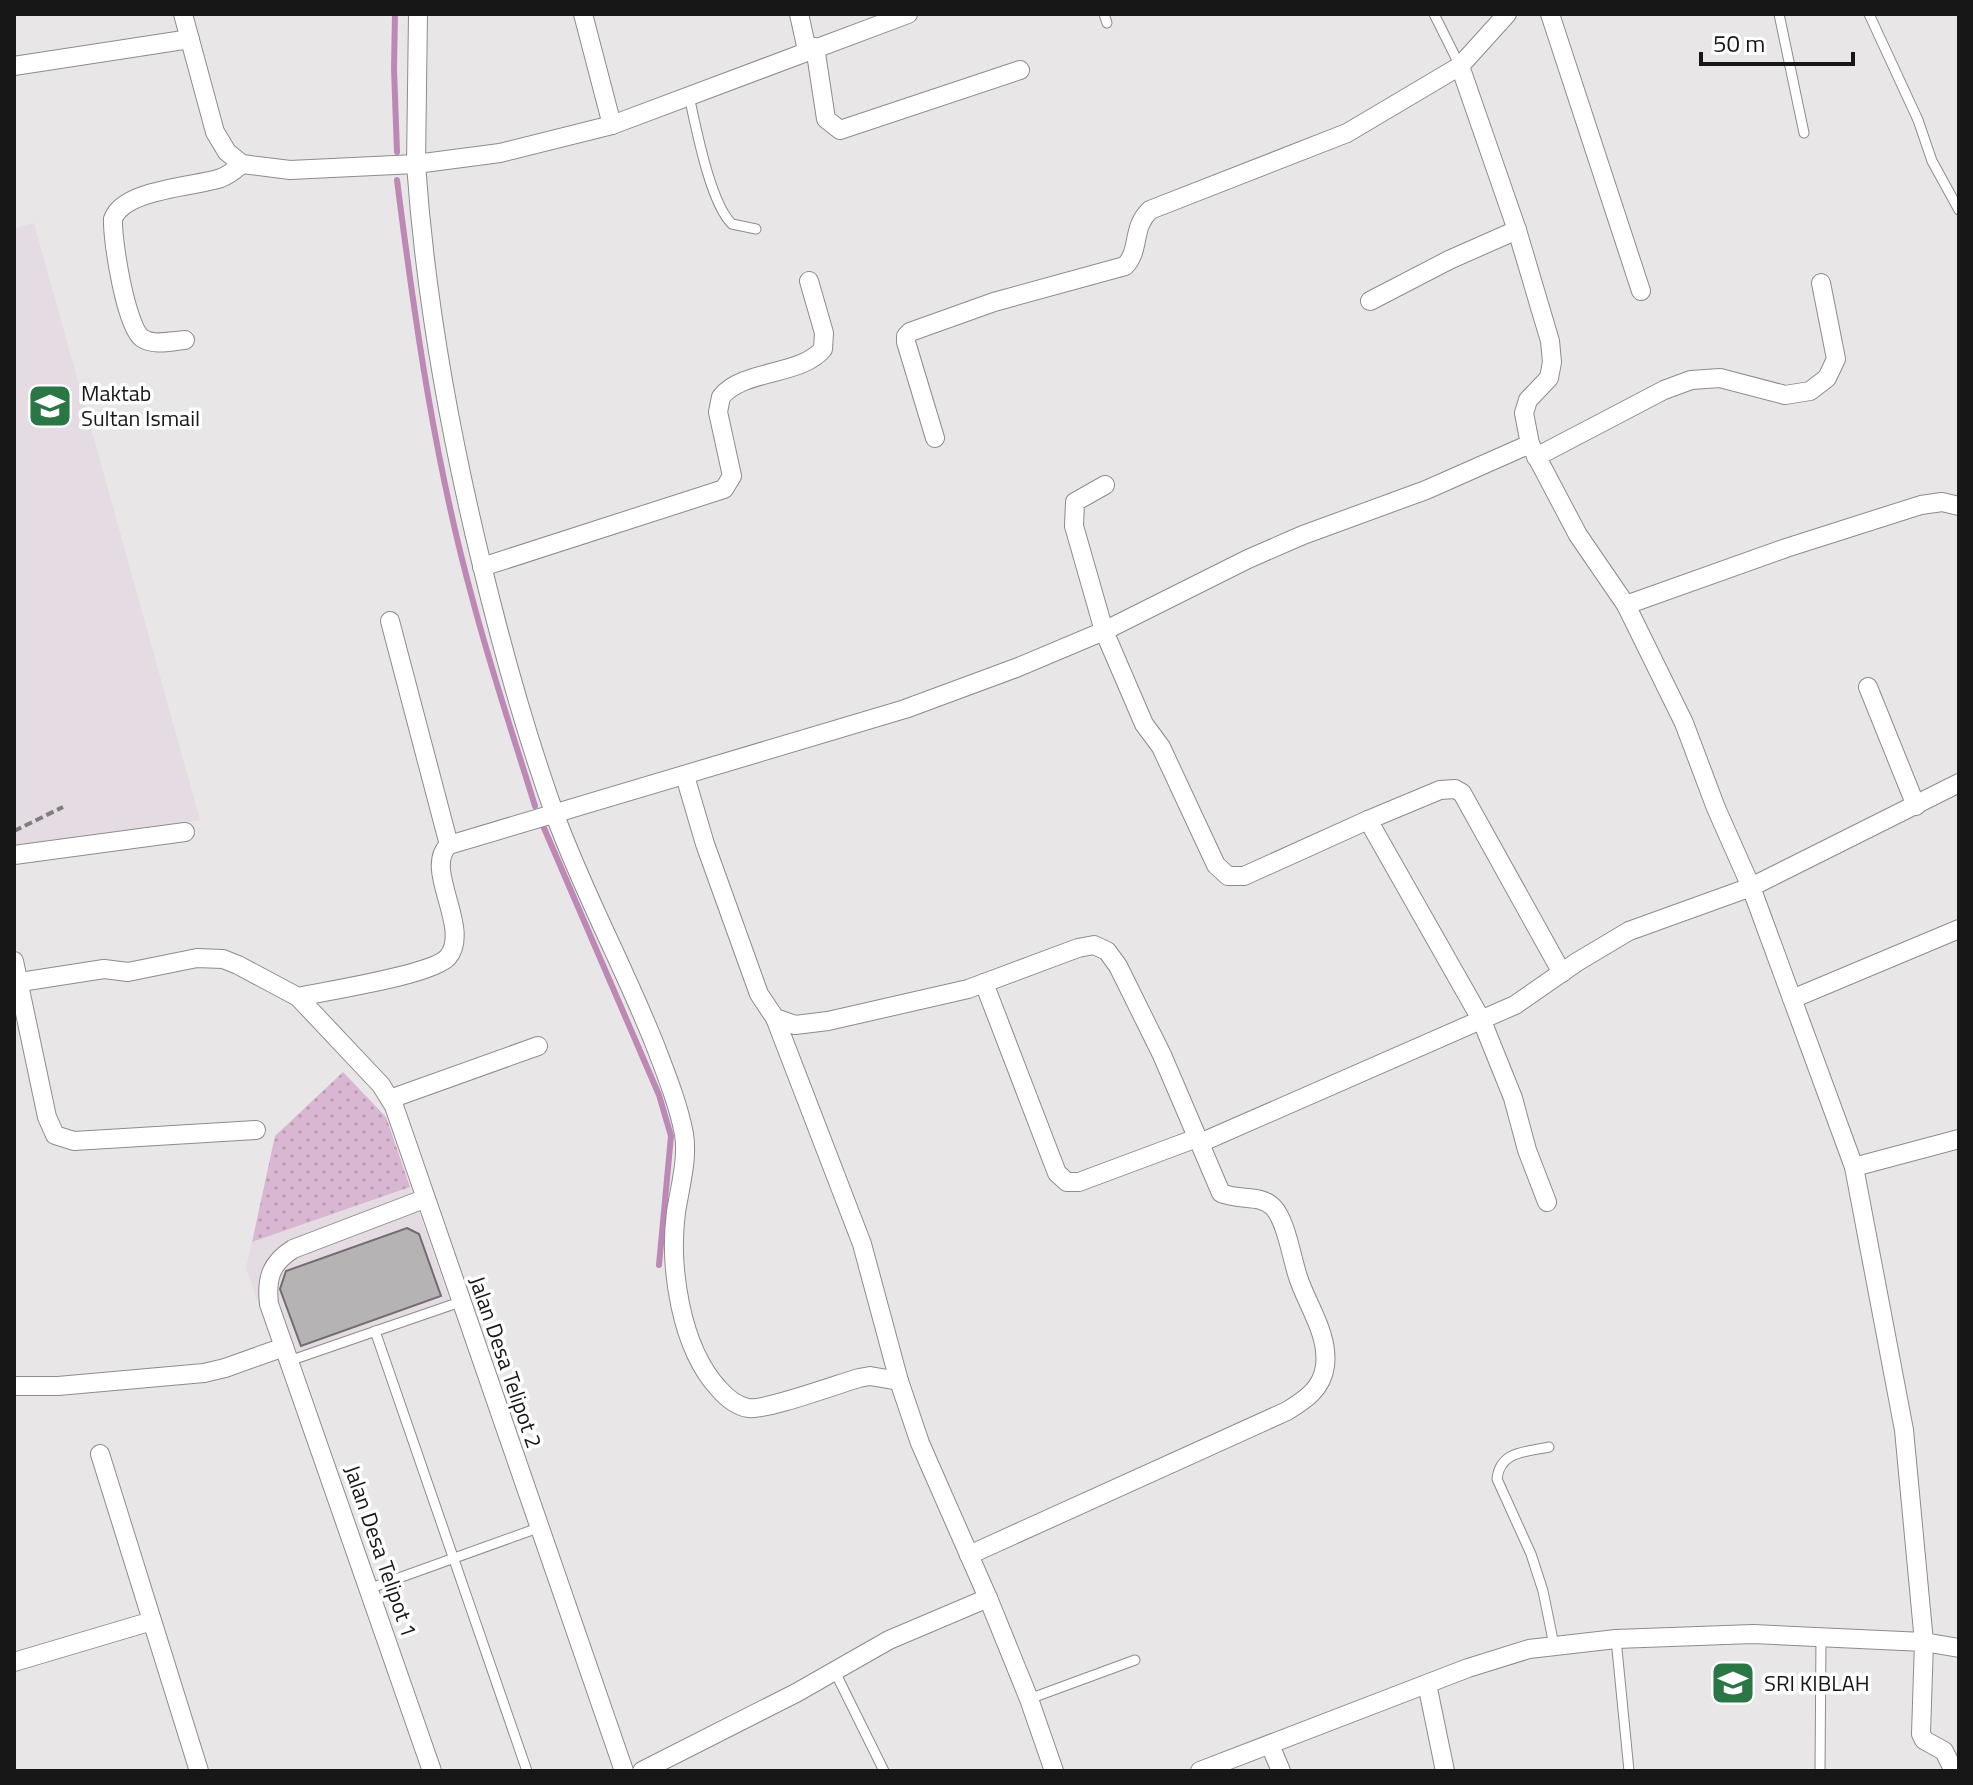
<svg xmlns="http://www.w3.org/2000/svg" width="1973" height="1785" viewBox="0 0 1973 1785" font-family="'Titillium Web',sans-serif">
<defs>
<pattern id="park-dots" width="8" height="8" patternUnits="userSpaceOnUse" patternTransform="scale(2)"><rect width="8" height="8" fill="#d9b7d3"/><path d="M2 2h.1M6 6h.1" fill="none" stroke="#ba9db4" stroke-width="1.8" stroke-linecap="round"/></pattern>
</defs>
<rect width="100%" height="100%" fill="#e9e6e8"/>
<g fill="#e5dbe3">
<polygon points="34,223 200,820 14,848 14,228"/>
<polygon points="410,1187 453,1311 281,1370 246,1268 252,1242"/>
</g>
<polygon fill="url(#park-dots)" points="343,1072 386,1117 410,1187 252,1242 275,1136"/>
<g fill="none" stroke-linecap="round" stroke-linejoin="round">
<g stroke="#be88b6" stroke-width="6">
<polyline points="395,14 394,69 397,152"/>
<path d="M397,180C415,322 435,463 473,601C491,670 514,738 535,806"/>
<polyline points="544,828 659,1095 671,1136 659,1265"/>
</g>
</g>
<polygon fill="#b6b3b5" stroke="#6f6d6f" stroke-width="2" points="407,1228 419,1234 441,1296 301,1346 280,1289 286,1271"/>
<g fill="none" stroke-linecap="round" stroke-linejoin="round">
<g stroke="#8e8b8e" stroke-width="11">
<g id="service">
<polyline points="1104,14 1107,23"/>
<polyline points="1434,14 1460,66"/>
<polyline points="1779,14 1804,133"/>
<polyline points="1869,14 1918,120 1932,161 1959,210"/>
<path d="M689,96C696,127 710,203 732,224L756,229"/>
<polyline points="375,1331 527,1771"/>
<polyline points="289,1361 460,1302"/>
<path d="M1549,1447C1525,1452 1500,1451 1497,1479L1531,1554L1543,1591L1554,1645"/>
<polyline points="368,1589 538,1528"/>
<polyline points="1616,1639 1629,1771"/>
<polyline points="835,1672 884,1771"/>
<polyline points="1029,1699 1135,1660"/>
<polyline points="1820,1771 1821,1637"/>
</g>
</g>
<g stroke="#8e8b8e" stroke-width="20">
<g id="minor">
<polyline points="183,14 215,132 227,152 242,164 290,170 416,164 418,14"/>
<polyline points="583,14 612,125"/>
<polyline points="799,14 807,50"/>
<polyline points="1507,14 1460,66 1517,230 1550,341 1552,362 1549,378 1528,400 1524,413 1530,444 1578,535 1626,605 1684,723 1716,808 1751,887 1959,783"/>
<polyline points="1550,14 1641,291"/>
<polyline points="815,47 826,119 840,130 1020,70"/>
<polyline points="14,66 190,39"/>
<polyline points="1370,301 1449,260 1517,230"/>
<path d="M185,340C172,341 153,346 142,338C126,327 112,240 113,219C124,189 194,187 221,178C229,175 236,169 242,164"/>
<path d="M935,438L906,342V336L910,332L994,302L1125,266C1141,249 1131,228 1150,210L1347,133L1460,66"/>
<polyline points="1536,457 1664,390 1691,380 1720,378 1785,395 1810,391 1827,378 1836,359 1821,283"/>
<polyline points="1105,485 1075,502 1074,526 1104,631 1144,724 1161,747 1216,865 1228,876 1244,876 1368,820 1482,1021 1513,1098 1527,1150 1547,1202"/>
<path d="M482,567L724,489L732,476L718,412L721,397C743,369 801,376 823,349L824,333L809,281"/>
<polyline points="1626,605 1786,548 1921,505 1942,502 1959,506"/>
<polyline points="390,621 449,845"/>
<polyline points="1868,687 1916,806"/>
<path d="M685,776L705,844L759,994L775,1018L795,1025L828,1021L968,989L1078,948L1094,945L1107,951L1118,966L1162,1055L1221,1193C1240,1201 1260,1194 1273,1207C1286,1220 1292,1259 1298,1277C1307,1305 1329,1334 1325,1366C1322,1389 1305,1400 1287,1411L969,1555"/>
<polyline points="1368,820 1440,790 1455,789 1462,793 1562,973"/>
<polyline points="14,855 185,832"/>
<polyline points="14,961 47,1117 55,1135 74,1141 256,1130"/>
<polyline points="14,983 104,969 128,972 197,958 223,959 238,965 298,997 381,1085 394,1106 624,1771"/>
<polyline points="984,983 1057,1173 1067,1182 1079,1182 1197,1138"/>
<path d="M298,997C325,991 433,975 448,957C472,928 422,868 449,845L905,709L1016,668L1104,631L1248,559L1303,535L1426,490L1530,444"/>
<polyline points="1792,999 1959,929"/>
<polyline points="775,1018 862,1244 899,1381 920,1443 988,1598 1029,1699 1054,1771"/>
<polyline points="390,1099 538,1046"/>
<polyline points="1200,1143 1515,1005 1577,962 1629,931 1751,887 1854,1167 1904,1430 1924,1642 1959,1648"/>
<polyline points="1854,1167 1959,1139"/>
<path d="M424,1199L293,1249C271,1263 266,1278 269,1304L432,1771"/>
<path d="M899,1381L870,1376L859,1378C838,1384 765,1411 748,1408C737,1406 726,1397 719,1389C680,1347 669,1266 676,1212C680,1187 688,1159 684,1134C678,1103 666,1074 655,1045C624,967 584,894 555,815C524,729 500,641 479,553C448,424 425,296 416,164L500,153L612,125L908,14"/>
<polyline points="14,1386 58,1386 204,1373 225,1368 284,1347"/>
<polyline points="100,1454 199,1771"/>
<polyline points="14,1662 152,1621"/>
<polyline points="1427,1684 1445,1771"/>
<polyline points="1270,1745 1281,1771"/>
<polyline points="642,1771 796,1693 889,1640 988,1598"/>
<polyline points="1200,1771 1468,1668 1529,1649 1616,1639 1753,1634 1924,1642 1921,1734 1924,1740 1944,1751 1954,1771"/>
</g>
</g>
<polyline stroke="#7f7d7e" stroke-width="4" stroke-dasharray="8 4" stroke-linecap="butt" points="14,831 63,807"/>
<use href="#service" stroke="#fff" stroke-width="9"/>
<use href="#minor" stroke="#fff" stroke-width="18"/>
</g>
<defs>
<g id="school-square" transform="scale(2.3)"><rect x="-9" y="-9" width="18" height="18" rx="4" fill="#2a7644" stroke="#fff"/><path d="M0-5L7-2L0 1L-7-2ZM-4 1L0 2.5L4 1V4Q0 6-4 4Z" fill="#fff"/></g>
</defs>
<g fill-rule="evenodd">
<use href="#school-square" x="50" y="406"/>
<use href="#school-square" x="1733" y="1683"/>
</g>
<g text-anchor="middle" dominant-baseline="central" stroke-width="7" stroke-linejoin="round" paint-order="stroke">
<g font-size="22" fill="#181718" stroke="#fff" text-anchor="start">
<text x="81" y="393">Maktab<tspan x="81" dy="25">Sultan Ismail</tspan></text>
<text x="1764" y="1683">SRI KIBLAH</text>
</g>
<g font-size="22" fill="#181718" stroke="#fff">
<text transform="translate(506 1362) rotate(71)">Jalan Desa Telipot 2</text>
<text transform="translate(381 1551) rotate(71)">Jalan Desa Telipot 1</text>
</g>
</g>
<rect width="1973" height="1785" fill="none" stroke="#181718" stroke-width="32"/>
<path d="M1701 52v12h152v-12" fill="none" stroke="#181718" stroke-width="4"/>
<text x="1713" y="52" font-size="24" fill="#181718" stroke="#ffffff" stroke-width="6" paint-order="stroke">50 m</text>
</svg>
